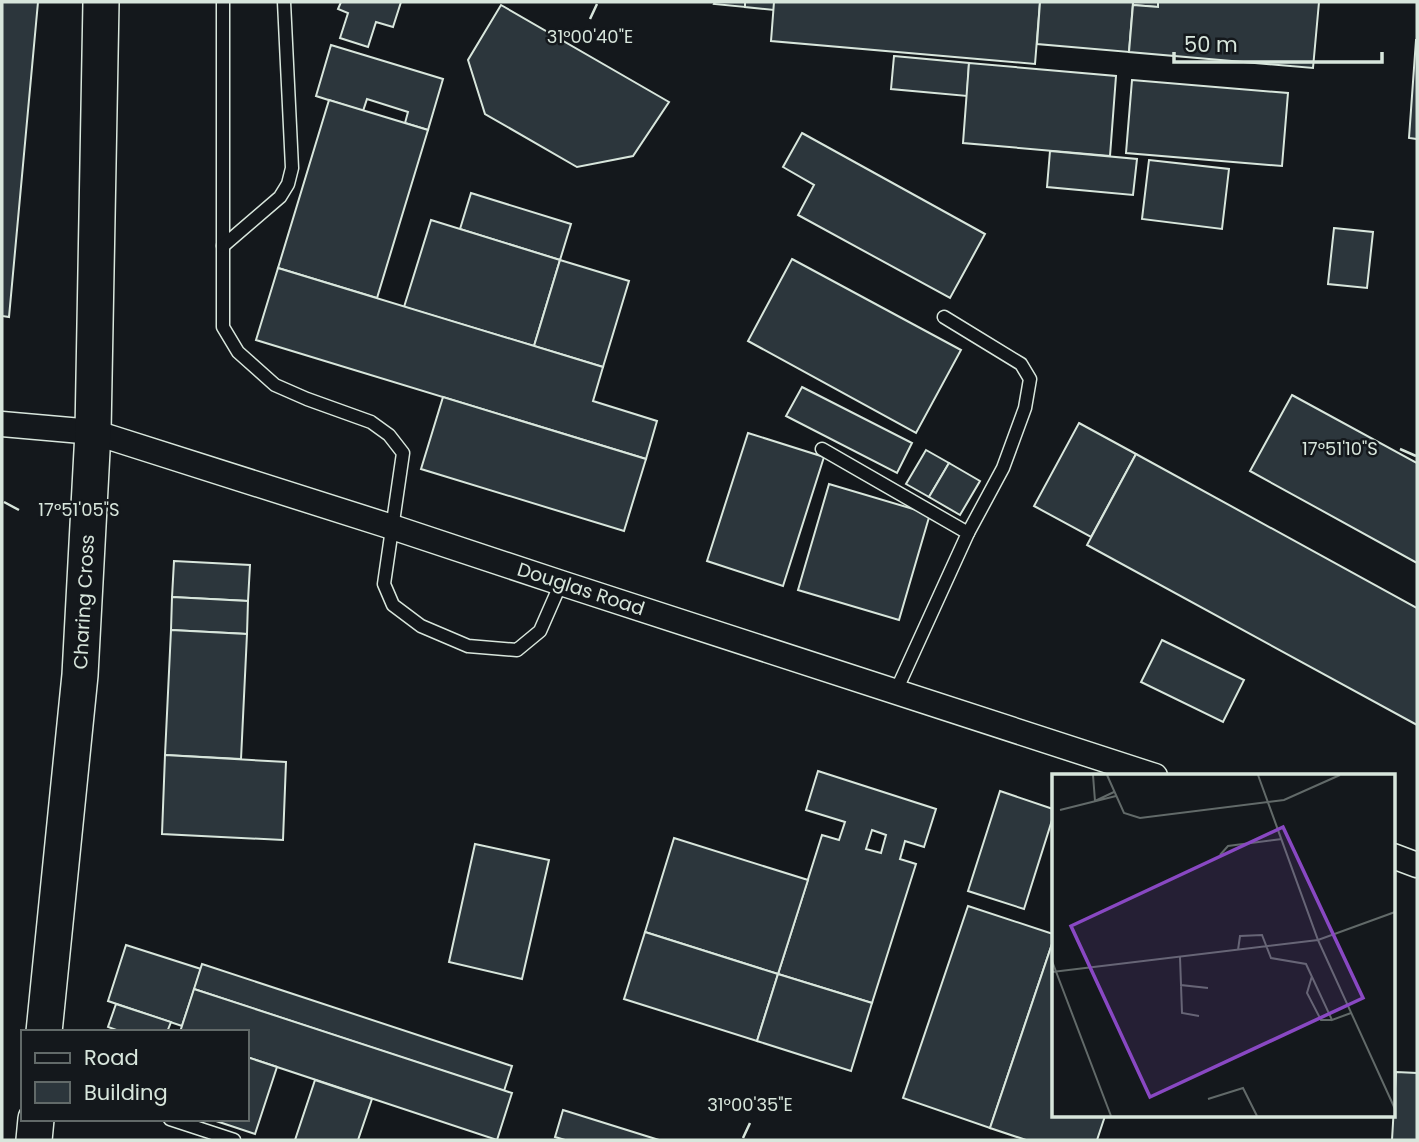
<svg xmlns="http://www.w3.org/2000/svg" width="1419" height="1142" viewBox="0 0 1419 1142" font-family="Poppins,sans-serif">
<rect width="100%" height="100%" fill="#14181c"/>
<g fill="#2c363c" stroke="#d8e6dc" stroke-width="2" fill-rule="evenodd">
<polygon points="2,2 38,2 9,317 2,316"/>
<polygon points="341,2 401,2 393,27 376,22 368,47 340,38 348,13 338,9"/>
<polygon points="715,2 745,2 745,7 714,4"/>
<polygon points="745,2 774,2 774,10 745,7"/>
<polygon points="774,2 1040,2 1035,64 771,41"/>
<polygon points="1040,2 1133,2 1129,52 1037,44"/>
<polygon points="1133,2 1158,2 1158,7 1133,5"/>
<polygon points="1158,2 1319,2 1313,68 1129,52 1133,5 1158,7"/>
<polygon points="501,5 669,102 633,156 577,167 485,114 468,60"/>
<polygon points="1416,40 1417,40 1417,139 1409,138"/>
<polygon points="331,45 443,79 428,130 405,123 408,112 367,99 363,111 316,96"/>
<polygon points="894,56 969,63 967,96 891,89"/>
<polygon points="969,63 1116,76 1110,156 963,143"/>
<polygon points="1132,80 1288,93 1282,166 1126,153"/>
<polygon points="329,100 428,130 377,298 278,268"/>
<polygon points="802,133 985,234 950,298 798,215 814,185 783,167"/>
<polygon points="1050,151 1137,159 1133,195 1047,187"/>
<polygon points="1149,160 1229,169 1222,229 1142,219"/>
<polygon points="471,193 571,224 560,260 460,229"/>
<polygon points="431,220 560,260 534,346 404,307"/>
<polygon points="1334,228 1373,232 1367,288 1328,284"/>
<polygon points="792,259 961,350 916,433 748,341"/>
<polygon points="560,260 629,281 603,367 534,346"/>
<polygon points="278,268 603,367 593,401 657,421 646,459 256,340"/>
<polygon points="802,387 912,443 897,473 786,416"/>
<polygon points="1292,395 1417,463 1417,563 1250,471"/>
<polygon points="443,397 646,459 624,531 421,469"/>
<polygon points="1079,423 1136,454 1091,537 1034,506"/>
<polygon points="748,433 824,457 783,586 707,561"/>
<polygon points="926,450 949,463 929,497 906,484"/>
<polygon points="1136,454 1417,608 1417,725 1087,545"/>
<polygon points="949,463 980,481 960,515 929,497"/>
<polygon points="829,484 930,514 899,620 798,590"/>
<polygon points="174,561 250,565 248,601 172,597"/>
<polygon points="172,597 248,601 247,634 171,630"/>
<polygon points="171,630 247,634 241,759 165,755"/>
<polygon points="1162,640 1244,680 1223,722 1141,682"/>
<polygon points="165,755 286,762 283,840 162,834"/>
<path d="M818,771L936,809L924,847L905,841L900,859L916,864L872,1003L778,974L822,835L839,840L845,822L806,810ZM872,830L886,835L881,853L866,849Z"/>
<polygon points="1000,791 1053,809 1053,817 1024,909 968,891"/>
<polygon points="674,838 808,880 778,974 645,932"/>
<polygon points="475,844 549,860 522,979 449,962"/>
<polygon points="968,906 1053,934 1053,941 990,1128 903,1098"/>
<polygon points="645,932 778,974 757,1041 624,999"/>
<polygon points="1053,941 1053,1116 1105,1116 1097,1140 1026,1140 990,1128"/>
<polygon points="126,945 201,969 182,1026 108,1001"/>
<polygon points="202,964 512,1066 504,1091 194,989"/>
<polygon points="778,974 872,1003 851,1071 757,1041"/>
<polygon points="194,989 512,1093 497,1140 247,1057 247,1032 180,1032"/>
<polygon points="116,1004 171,1022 167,1032 122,1032 108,1027"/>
<polygon points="247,1057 277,1067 255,1134 210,1119 247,1119"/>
<polygon points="1396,1072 1417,1073 1417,1140 1392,1140"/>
<polygon points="315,1080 372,1099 358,1140 295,1140"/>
<polygon points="563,1110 659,1140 565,1140 555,1137"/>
</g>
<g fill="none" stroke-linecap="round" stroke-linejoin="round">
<g stroke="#d8e6dc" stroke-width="15">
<g id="lane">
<polyline points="223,2 223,327 238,352 275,385 307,399 371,422 389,435 403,453 384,584 393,605 421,626 468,646 517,650 540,631 561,583"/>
<polyline points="223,246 280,197 288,184 292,168 284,2"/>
<polyline points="944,317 1021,364 1030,379 1025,408 1003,468 968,533"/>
<polyline points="822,449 968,533 896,691"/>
<polyline points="170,1119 234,1140"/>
</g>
</g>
<g stroke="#d8e6dc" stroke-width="27">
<g id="street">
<polyline points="2,424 93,432 392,527 561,583 1155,776"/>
<polyline points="1393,856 1417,865"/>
</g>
</g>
<g stroke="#d8e6dc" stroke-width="38">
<g id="secondary">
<polyline points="44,1032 80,675 93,432 101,2"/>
<polyline points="34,1140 36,1119"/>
</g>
</g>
<use href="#lane" stroke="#14181c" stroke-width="12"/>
<use href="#street" stroke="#14181c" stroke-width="24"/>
<use href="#secondary" stroke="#14181c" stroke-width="35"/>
</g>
<path fill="none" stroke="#d8e6dc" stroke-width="2.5" d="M590,19L597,4M1400,449L1416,456M4,502L19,510M743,1138L750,1123"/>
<g text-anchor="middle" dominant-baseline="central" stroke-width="5" stroke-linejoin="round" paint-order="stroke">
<g font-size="19" fill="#d8e6dc" stroke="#14181c">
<text transform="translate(581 589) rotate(18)">Douglas Road</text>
<text transform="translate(84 602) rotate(-87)">Charing Cross</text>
</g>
</g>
<g transform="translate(1052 774)">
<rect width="343" height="343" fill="#14181c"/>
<path fill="none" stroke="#626a69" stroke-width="2" d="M41,1L43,27L62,18M55,1L72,39L88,44L232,26L288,1M206,1L266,166L343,335M8,36L64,22M168,81L176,72L230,65M186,176L188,162L210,161L219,184L254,190L280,246L299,239M128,183L129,211L156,214M0,187L59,342M0,198L266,166L343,138M260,202L255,219L269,246H280M129,211L130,239L147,242M156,325L191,314L205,342"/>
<path fill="#8948c3" fill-opacity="0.15" stroke="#8948c3" stroke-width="3.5" d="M231,53L311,224L98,323L19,152Z"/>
<rect width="343" height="343" fill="none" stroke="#d8e6dc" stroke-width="3.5"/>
</g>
<g font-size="18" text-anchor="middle" fill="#d8e6dc" stroke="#14181c" stroke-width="5" stroke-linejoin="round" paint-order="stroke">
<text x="590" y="43">31°00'40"E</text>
<text x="1340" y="455">17°51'10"S</text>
<text x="79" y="516">17°51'05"S</text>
<text x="750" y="1111">31°00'35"E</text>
</g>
<rect width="1419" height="1142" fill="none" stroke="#d8e6dc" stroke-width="7"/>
<rect x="21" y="1030" width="228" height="91" fill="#14181c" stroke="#626a69" stroke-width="2"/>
<rect x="35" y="1053" width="35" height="10" fill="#14181c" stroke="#626a69" stroke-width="2"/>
<text x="84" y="1065" font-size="21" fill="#d8e6dc">Road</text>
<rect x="35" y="1082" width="35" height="21" fill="#2c363c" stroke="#626a69" stroke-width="2"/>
<text x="84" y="1100" font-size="21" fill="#d8e6dc">Building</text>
<path d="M1174 52v10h208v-10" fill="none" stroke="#d8e6dc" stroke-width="3.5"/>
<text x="1184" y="52" font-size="21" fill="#d8e6dc" stroke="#14181c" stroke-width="5" paint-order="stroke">50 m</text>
</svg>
